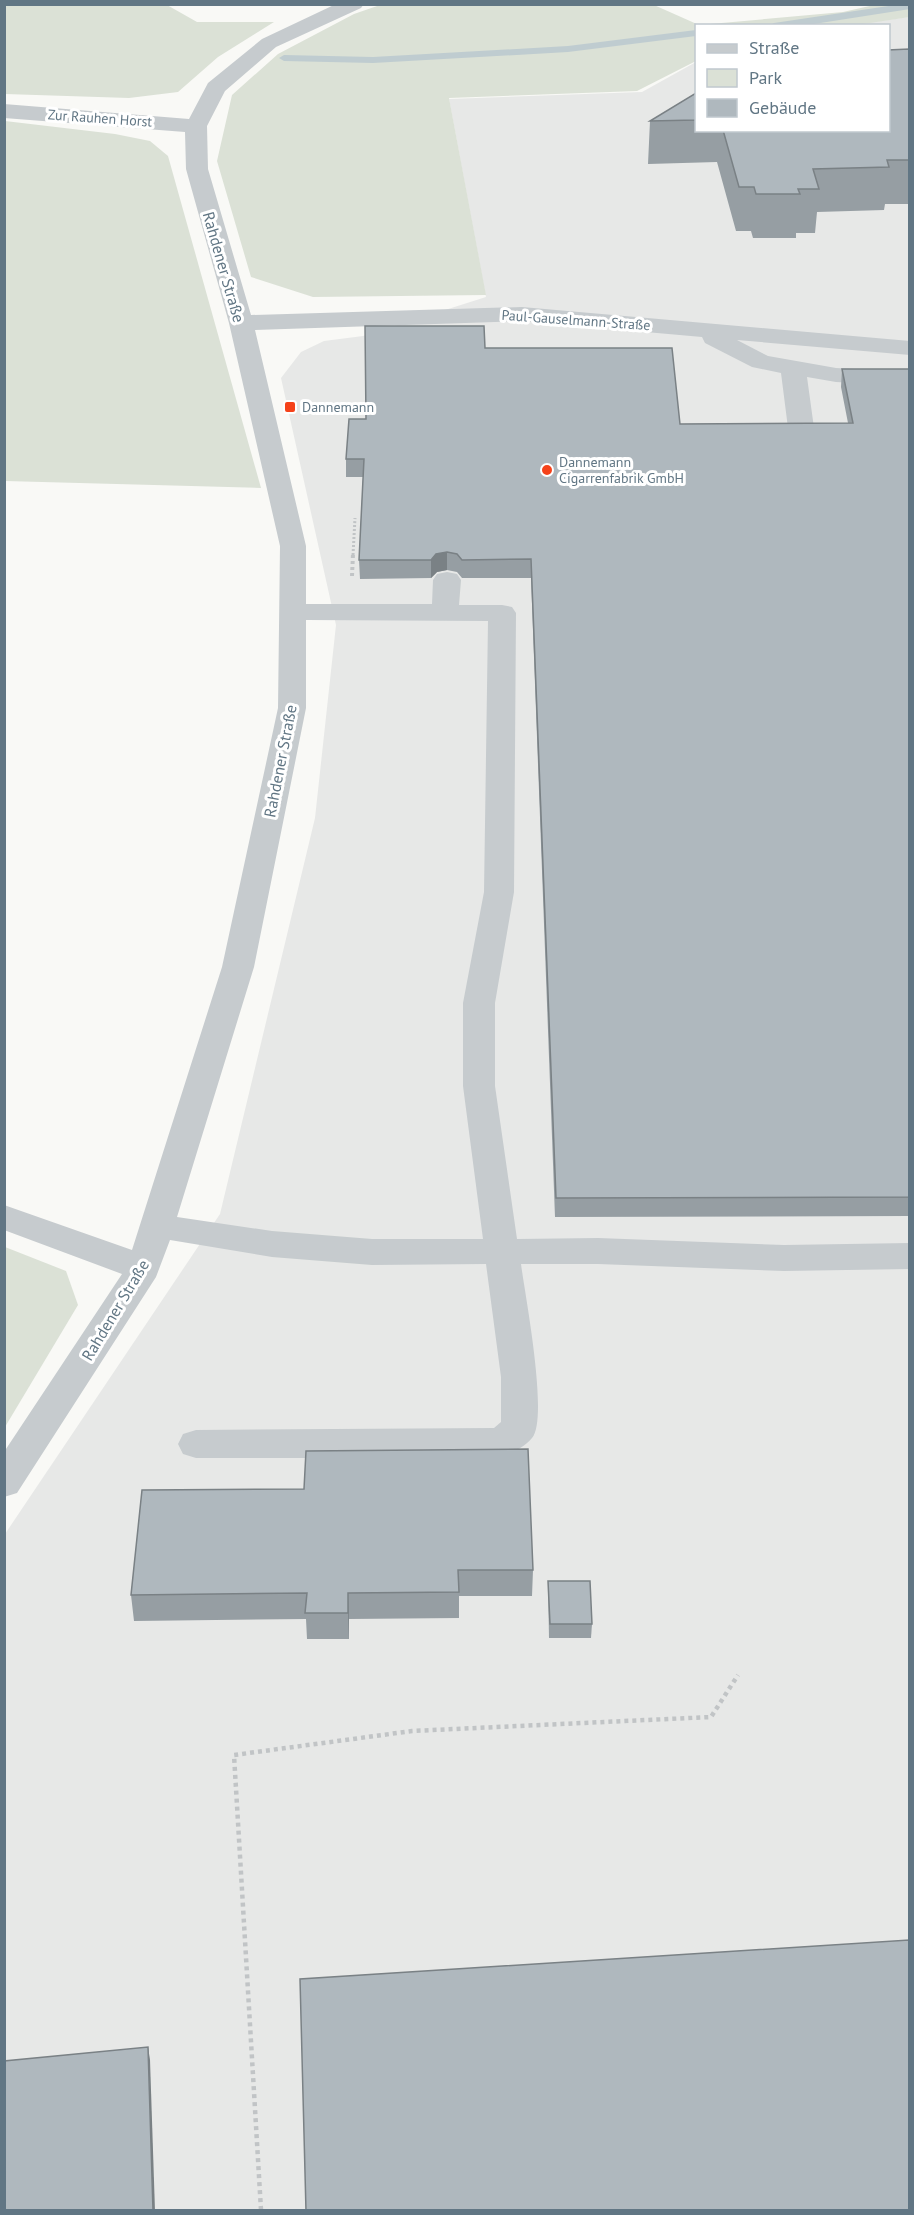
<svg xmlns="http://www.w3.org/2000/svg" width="914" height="2215" viewBox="0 0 914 2215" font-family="'PT Sans',sans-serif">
<rect width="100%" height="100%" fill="#f9f9f6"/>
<polygon fill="#e7e8e7" points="909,17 909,2210 5,2210 5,1534 220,1214 315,818 336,625 281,378 301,352 324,341 363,336 486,297 449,99 642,92 696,62 696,130 888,130 888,26 850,25"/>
<g fill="#dbe1d6">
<polygon points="5,4 167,5 197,22 274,22 218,57 178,92 129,98 5,94"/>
<polygon points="380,5 654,5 699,25 843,12 874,5 909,4 910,17 850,26 696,26 696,61 637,91 449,98 486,295 313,297 251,277 217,161 232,95 278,54 354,14"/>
<polygon points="5,121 115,134 150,141 168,156 261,488 5,481"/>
<polygon points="5,1247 66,1271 78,1305 5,1427"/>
</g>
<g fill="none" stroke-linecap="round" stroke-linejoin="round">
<g fill="#bfccd0" fill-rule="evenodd">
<polygon points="902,4 910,4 910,9 801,26 769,26 774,23"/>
<polygon points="696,30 696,36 568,52 373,63 284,61 279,58 284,55 373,57 568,46"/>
</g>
<polyline stroke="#c1c4c6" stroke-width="3" stroke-dasharray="2 2" stroke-linecap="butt" points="353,555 355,518"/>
<polyline stroke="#c1c4c6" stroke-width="4" stroke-dasharray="3 3" stroke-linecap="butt" points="352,576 353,554"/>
<polyline stroke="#c1c4c6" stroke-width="4.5" stroke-dasharray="4 4" stroke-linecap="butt" points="261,2210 234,1755 412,1731 711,1717 738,1675"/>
<path fill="#c6cbce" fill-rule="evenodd" d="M336,4H364L361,8L276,47L225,91L207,126L208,169L251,315L522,307L910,341V355L737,340L768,356L836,368L910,372V386L836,382L807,377L814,428L810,433L801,436L792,433L788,428L781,373L752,367L705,343L702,337L522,321L255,330L306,546V604H432L433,580L437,574L447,572L457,574L461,580L459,605H502L512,607L516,613L514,892L495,1003V1086L517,1239L598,1238L784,1245L910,1243V1269L784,1271L598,1264H521C525,1295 549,1418 532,1438C518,1454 500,1456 481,1458H196L183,1454L178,1444L183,1434L196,1430L494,1428L501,1422V1377L486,1264L372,1265L272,1257L170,1240L156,1277L17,1493L4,1497V1452L122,1274L4,1230V1205L132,1250L222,967L278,708L280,546L229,323L186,169L185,132L4,118V104L189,119L208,83L262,39ZM306,620L488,621L484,892L463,1003V1086L483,1239H372L272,1231L177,1217L254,967L306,708Z"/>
</g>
<g fill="#969ea3">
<polygon points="909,49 909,204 885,204 884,210 817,212 815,233 796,233 796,238 753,238 751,231 736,231 717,162 648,164 650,121 696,93 696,130 888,130"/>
<polygon points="485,348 680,424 848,423 841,387 842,369 909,369 909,1216 555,1217 531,578 462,578 457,572 447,570 437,572 431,578 360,579 359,560 363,477 346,477 346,459 366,419"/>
<polygon points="142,1490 533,1570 532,1596 459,1596 459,1618 349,1619 349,1639 307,1639 306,1619 134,1621 131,1595"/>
<polygon points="548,1581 592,1624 591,1638 549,1638"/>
</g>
<g fill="#7a8185">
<polygon points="447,552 447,570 437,572 431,578 431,560 436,554"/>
<polygon points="348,1593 349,1619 349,1639 348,1613"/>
<polygon points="148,2047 150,2060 155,2211 153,2211"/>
</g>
<g fill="#afb8be" stroke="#7a8185" stroke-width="1.5">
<polygon points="909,49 909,160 887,160 889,167 813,169 819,189 798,189 800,194 756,194 754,187 739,187 723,130 888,130 888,50"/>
<polygon points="696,93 696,120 650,121"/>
<polygon points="365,326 484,326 485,348 672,348 680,424 853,423 842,369 909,369 909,1197 556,1198 531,559 462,560 457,554 447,552 436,554 431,560 359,560 364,459 346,459 349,419 366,419"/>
<polygon points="528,1449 533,1570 458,1570 459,1592 348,1593 348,1613 305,1613 307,1593 131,1595 142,1490 304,1489 306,1451"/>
<polygon points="548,1581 590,1581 592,1624 550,1624"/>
<polygon points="909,1940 909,2211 306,2211 300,1979"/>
<polygon points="148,2047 153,2211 4,2211 4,2061"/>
</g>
<g fill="#f5421a" stroke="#fff" stroke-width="2">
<rect x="284" y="401" width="12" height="12" rx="3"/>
<circle cx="547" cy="470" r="6"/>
</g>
<g text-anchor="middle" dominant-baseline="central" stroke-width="6" stroke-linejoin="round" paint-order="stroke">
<g font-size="14" fill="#617684" stroke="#fff">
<text transform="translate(100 118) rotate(4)">Zur Rauhen Horst</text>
<text transform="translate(576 320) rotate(4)">Paul-Gauselmann-Straße</text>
</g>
<g font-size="14" fill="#617684" stroke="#fff" text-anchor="start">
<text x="302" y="407">Dannemann</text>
<text x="559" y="462">Dannemann<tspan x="559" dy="16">Cigarrenfabrik GmbH</tspan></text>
</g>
<g font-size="16" fill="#617684" stroke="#fff">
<text transform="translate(224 267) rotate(74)">Rahdener Straße</text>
<text transform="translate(280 761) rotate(-79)">Rahdener Straße</text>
<text transform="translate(115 1310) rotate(-59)">Rahdener Straße</text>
</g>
</g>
<rect width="914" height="2215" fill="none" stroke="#617684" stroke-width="12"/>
<rect x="695" y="24" width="195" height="108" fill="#ffffff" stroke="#c0c8ce" stroke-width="1.5"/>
<rect x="707" y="44" width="30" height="9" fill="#c6cbce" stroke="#c0c8ce" stroke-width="1.5"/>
<text x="749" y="54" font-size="18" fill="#617684">Straße</text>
<rect x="707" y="69" width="30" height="18" fill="#dbe1d6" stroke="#c0c8ce" stroke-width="1.5"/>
<text x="749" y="84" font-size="18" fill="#617684">Park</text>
<rect x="707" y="99" width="30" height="18" fill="#afb8be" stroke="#c0c8ce" stroke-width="1.5"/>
<text x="749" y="114" font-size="18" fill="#617684">Gebäude</text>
</svg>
